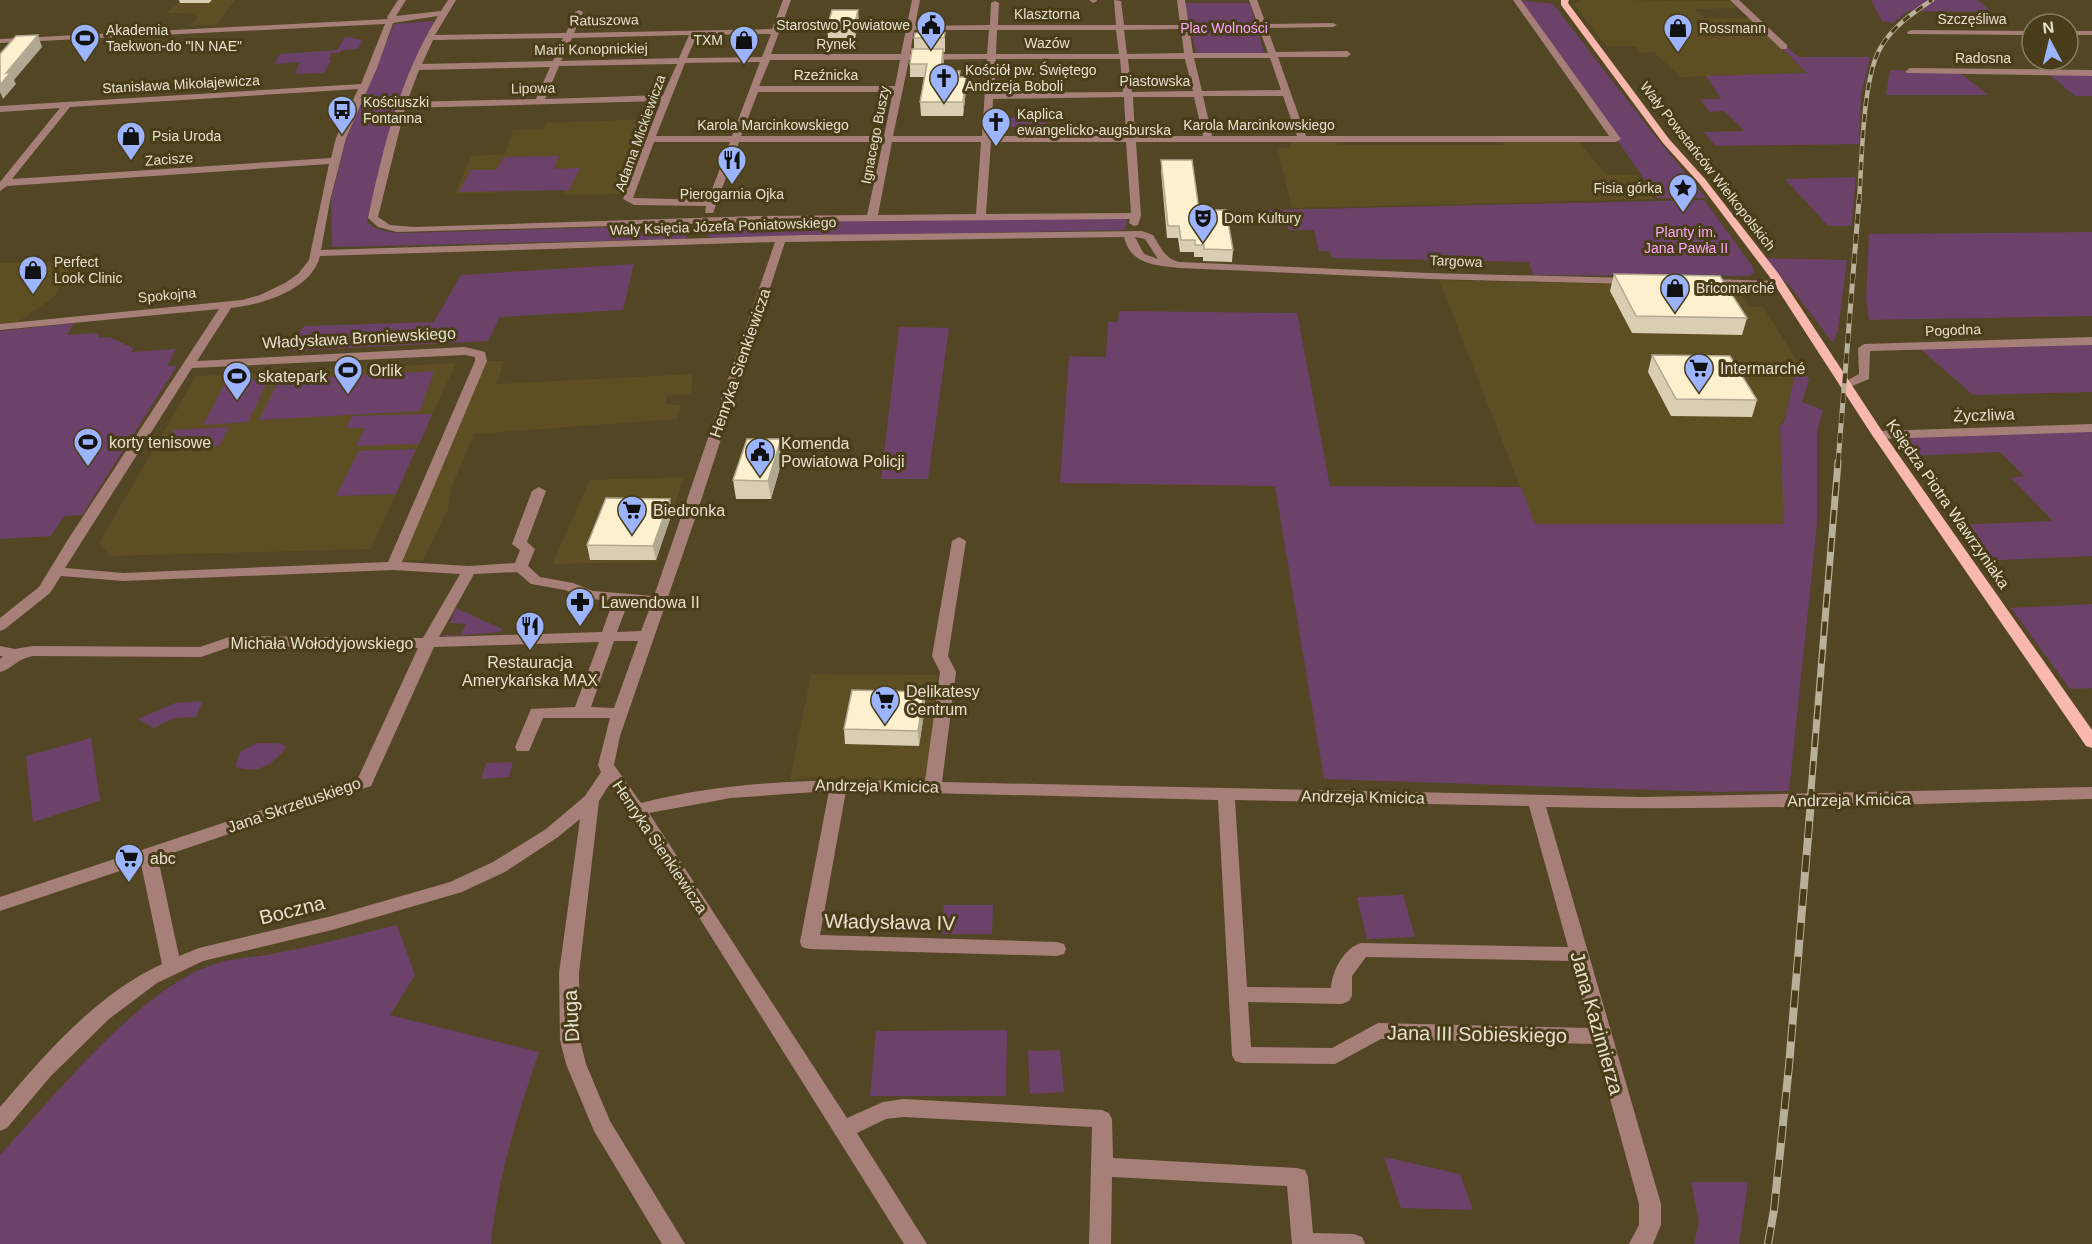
<svg xmlns="http://www.w3.org/2000/svg" width="2092" height="1244" viewBox="0 0 2092 1244" font-family="Arial,sans-serif">
<rect width="100%" height="100%" fill="#534624"/>
<g fill="#5e4e23">
<polygon points="182,0 235,0 217,25 190,26 198,17 189,13 166,13"/>
<polygon points="1583,0 1730,1 1737,8 1695,9 1704,18 1750,18 1807,73 1680,77 1654,52 1642,53 1635,46 1606,46 1574,4"/>
<polygon points="653,119 639,153 631,157 628,167 630,177 624,194 568,195 563,194 564,190 455,194 471,156 505,154 513,130 544,129 546,123"/>
<polygon points="1503,141 1578,141 1606,175 1637,175 1654,199 1292,208 1278,149 1291,147 1290,142 1336,142 1338,145 1504,145"/>
<polygon points="73,262 54,297 14,325 0,327 0,263"/>
<polygon points="1439,280 1736,287 1748,307 1763,307 1798,362 1785,416 1780,426 1784,524 1535,524"/>
<polygon points="481,361 504,361 497,384 693,374 691,394 667,396 665,404 681,405 677,419 474,434 452,486 448,509 423,560 397,561"/>
<polygon points="456,363 371,549 110,556 99,543 196,376"/>
<polygon points="684,477 656,560 661,562 552,564 590,480"/>
<polygon points="811,674 937,675 929,779 812,778 790,780"/>
</g>
<g fill="#6c416a">
<polygon points="1521,0 1553,4 1655,136 1706,198 1657,198"/>
<polygon points="1871,0 1978,0 1992,12 1908,11 1893,23 1882,21"/>
<polygon points="1184,3 1250,3 1264,53 1196,53"/>
<path d="M434,21L398,105L367,222C378,232 390,232 404,233L690,225L686,239L332,247L331,200L346,138L394,24Z"/>
<polygon points="345,37 363,40 358,49 342,50 339,53 332,53 329,60 331,60 324,73 295,74 300,62 274,64 280,54 337,50"/>
<polygon points="1781,47 1787,47 1799,57 1870,57 1861,96 1859,144 1716,146 1703,132 1745,131 1724,111 1710,112 1700,99 1721,99 1706,76 1807,73"/>
<polygon points="1890,70 1959,72 1988,95 1886,95"/>
<polygon points="2046,72 2092,73 2092,96 2075,96"/>
<path d="M1022,116C1032,117 1044,117 1049,127H994L1000,120Z"/>
<polygon points="559,156 554,169 580,168 569,190 459,192 471,170 496,170 504,157"/>
<polygon points="1856,177 1851,226 1828,226 1785,179"/>
<polygon points="1704,200 1753,267 1754,272 1750,276 1533,275 1529,262 1332,258 1329,251 1319,251 1314,230 1289,230 1288,227 1280,224 1269,227 1262,223 1265,210"/>
<polygon points="1115,217 1125,219 1127,222 1125,230 719,238 708,237 707,230 718,224 778,221"/>
<polygon points="2092,232 2092,316 1869,320 1866,299 1869,234"/>
<polygon points="1761,258 1847,260 1838,330 1833,343 1790,286 1768,267"/>
<polygon points="634,264 623,310 500,317 488,341 287,351 304,326 434,322 461,275"/>
<polygon points="1119,311 1297,313 1330,486 1521,487 1535,524 1784,524 1780,426 1784,422 1798,362 1809,380 1802,402 1823,410 1817,431 1817,524 1789,791 1716,792 1324,779 1275,486 1060,483 1069,356 1106,357 1108,322 1118,322"/>
<polygon points="74,323 67,335 99,333 98,338 109,337 133,348 132,352 176,349 167,366 177,366 82,515 64,516 51,536 0,539 0,331"/>
<polygon points="899,327 949,328 928,479 881,479"/>
<polygon points="2092,341 2092,392 1973,395 1917,346"/>
<polygon points="434,371 420,411 259,420 279,380"/>
<polygon points="269,378 248,422 203,425 226,381"/>
<polygon points="432,414 419,444 356,446 365,428 346,428 352,416"/>
<polygon points="229,427 219,446 162,449 173,430"/>
<polygon points="2092,428 2092,556 1981,561 1953,525 2053,521 2011,478 2024,476 2000,452 1910,456 1893,435"/>
<polygon points="416,449 396,494 336,496 359,451"/>
<polygon points="2092,604 2092,688 2070,689 2011,608"/>
<polygon points="456,608 502,629 500,632 442,637 444,635 460,635 466,624 450,623"/>
<polygon points="203,701 196,717 174,718 154,728 138,719 175,703"/>
<polygon points="91,738 100,801 33,822 26,756"/>
<path d="M257,743H278L287,747C270,766 261,774 235,767L240,752Z"/>
<polygon points="513,762 509,777 481,779 486,763"/>
<polygon points="1403,895 1415,937 1367,939 1357,897"/>
<polygon points="944,905 993,905 992,934 941,934"/>
<path d="M397,925L415,975L390,1015L539,1052C518,1114 497,1178 491,1244H0V1155C54,1097 143,984 218,963C236,958 255,957 272,954C314,946 356,935 397,925Z"/>
<polygon points="1007,1030 1006,1096 870,1096 876,1031"/>
<polygon points="1060,1050 1064,1092 1030,1094 1028,1051"/>
<polygon points="1384,1157 1460,1174 1473,1210 1401,1208"/>
<polygon points="1691,1182 1748,1182 1739,1244 1694,1244 1699,1222"/>
</g>
<g fill="none" stroke-linecap="round" stroke-linejoin="round">
<g fill="#a67f78" fill-rule="evenodd">
<path d="M398,0H406L396,16L441,11L448,0H456L435,35L566,33L575,12L579,10L583,12L574,33L772,29L783,0H791L771,54H901L912,0H920L915,26L990,25L991,3L995,1L999,3L998,25H1116L1114,0L1121,1L1124,25H1180L1177,0H1185L1193,53H1268L1249,0H1257L1266,24L1333,23L1337,25L1333,27L1267,28L1276,52L1347,51L1351,54L1347,57H1278L1306,136H1609L1513,0H1521L1621,139L1616,142H1136L1141,216L1138,225L1134,226L1129,223L1130,219L756,222L397,232L378,227L368,218C383,148 400,77 438,16L393,23L377,68L346,138L330,201L321,250L805,235L1142,231L1153,235C1160,246 1165,259 1179,262L1429,273L1631,278L1637,281L1631,284L1429,279L1179,268C1155,265 1131,265 1124,237L785,242L696,516L620,736L614,765L641,803C735,779 829,779 925,781L940,672L932,656L952,541L959,537L966,541L948,656L956,672L942,782L1642,797L2092,787V799C1910,804 1728,811 1546,807L1661,1204V1225L1653,1244H1629L1639,1225V1204L1595,1044L1381,1039L1335,1064L1242,1063L1235,1061L1232,1055L1218,800L846,791L820,935L1057,942L1064,944L1066,949L1064,954L1057,956L809,949L802,947L800,942L829,791L731,798L649,813L847,1118L883,1102L903,1099L1102,1110L1109,1113L1112,1119L1113,1158L1297,1168L1305,1170L1308,1177L1313,1233L1354,1234L1362,1237L1365,1244H1292L1287,1186L1112,1177L1111,1244H1089L1092,1127L903,1117L886,1119L857,1133L927,1244H904L648,836L609,785L599,801L579,973L580,1040L586,1064L610,1121L685,1244H662L594,1131L566,1064L560,1040L559,973L580,819L558,837L505,872L462,892L332,930L203,961L157,983L109,1019L50,1077L7,1128L0,1131V1107C46,1053 97,994 162,964L141,864L0,911V897L358,778L418,648L233,646L201,657L33,656C16,659 14,668 0,672V659L3,656H0V646L15,649L33,646L200,647L232,636L423,638L460,574L393,570L123,581L61,576L50,593L5,629L0,631V618L39,587L67,541L219,309L0,330V324L242,300L260,295L285,283L298,274L309,260L329,164L7,186L0,191V182L60,108L0,112V106L361,84L385,24L0,43V39L388,19L387,17ZM1181,29L1184,53L1127,54L1124,30ZM914,30H989L987,54H910ZM997,30H1116L1119,54H996ZM771,34L762,57L687,58L697,35ZM689,35L679,58L561,61L572,38ZM563,38L553,61L422,64L433,40ZM1194,58H1270L1281,90L1202,91ZM987,59L982,136H893L909,60ZM996,59H1120L1123,92L994,93ZM1128,59H1185L1193,91L1132,92ZM770,60H900L895,86H759ZM760,62L732,136H656L685,63ZM677,64L663,95L545,99L559,66ZM550,67L536,99L407,102L419,70ZM358,89L336,138L331,158L12,179L70,107ZM758,92H893L884,136H741ZM1203,96H1283L1297,136H1212ZM1124,97L1126,136H991L993,99ZM1133,97H1194L1203,136H1135ZM661,101L623,199L634,205L706,206L705,213H713L739,142H883L867,215L756,216L414,227L390,225L378,217L405,108ZM654,142H730L708,200L633,198ZM892,142H981L976,214L878,215ZM991,142H1126L1131,213L986,214ZM1135,237L1145,239L1158,259L1144,254ZM775,242L654,596L593,591L573,583L540,577L528,566L535,549L527,542L546,491L539,487L532,491L512,544L520,550L515,563L469,566L402,562L487,361L485,352L465,347L197,361L231,308C261,305 312,290 320,256ZM465,355L475,357V361L388,562L123,573L65,568L192,368ZM517,572L531,584L565,590L590,599L613,601L602,632L439,637L474,574ZM628,603L651,605L641,631L617,632ZM614,641H638L614,708L591,707ZM599,642L575,707L531,709L515,747L517,751H529L543,718H610L598,765L601,772L585,796L546,829L493,862L450,882L332,916L199,948L179,956L158,858L371,786L434,647ZM1235,800L1529,806L1568,947L1361,943C1344,948 1332,971 1331,988L1247,987ZM1366,957L1572,961L1590,1028L1378,1023L1332,1048L1251,1047L1248,1002L1342,1004L1349,1001L1352,996V976Z"/>
<polygon points="1089,0 1097,0 1097,1 1093,3"/>
<polygon points="1730,0 1739,0 1787,45 1787,49 1781,49"/>
<polygon points="1911,30 2032,31 2032,35 1908,34 1907,32"/>
<rect x="2068" y="31" width="24" height="4"/>
<polygon points="1910,68 2092,70 2092,76 1907,73 1906,71"/>
<polygon points="1706,279 1779,281 1785,284 1779,287 1702,284 1700,282"/>
<polygon points="2092,337 2092,345 1870,351 1869,379 1845,389 1839,385 1859,374 1858,348 1864,344"/>
<polygon points="2092,424 2092,432 1878,439 1872,435 1878,431"/>
</g>
<polygon fill="#f8b8ad" fill-rule="evenodd" points="1561,0 1569,0 1568,3 1669,139 1705,179 1778,273 1884,434 2092,730 2092,748 2086,746 1872,435 1769,276 1699,183 1663,143 1561,5"/>
<g stroke="#b9b099" stroke-width="4.5">
<path id="rail-far3" d="M1859,202C1862,163 1862,77 1881,47C1893,26 1913,13 1932,0"/>
</g>
<g stroke="#b9b099" stroke-width="5">
<polyline id="rail-far2" points="1838,463 1859,200"/>
</g>
<g stroke="#b9b099" stroke-width="7">
<polyline id="rail-far1" points="1810,803 1838,462"/>
</g>
<g stroke="#b9b099" stroke-width="8">
<polyline id="rail" points="1768,1244 1774,1210 1789,1066 1811,801"/>
</g>
<use href="#rail-far3" stroke="#483c19" stroke-width="3" stroke-dasharray="8" stroke-linecap="butt"/>
<use href="#rail-far2" stroke="#483c19" stroke-width="4" stroke-dasharray="10" stroke-linecap="butt"/>
<use href="#rail-far1" stroke="#483c19" stroke-width="4.5" stroke-dasharray="14" stroke-linecap="butt"/>
<use href="#rail" stroke="#483c19" stroke-width="6" stroke-dasharray="17" stroke-linecap="butt"/>
</g>
<g fill="#daceb2">
<polygon points="179,0 212,0 209,3 180,3"/>
<polygon points="859,20 855,38 828,38 827,28"/>
<polygon points="945,33 945,52 943,52 943,71 960,71 960,77 966,90 963,116 921,116 920,102 924,77 910,77 910,64 914,49 914,38"/>
<polygon points="1161,160 1199,210 1233,250 1232,262 1203,261 1203,257 1194,257 1194,252 1180,252 1178,238 1167,238 1161,171"/>
<polygon points="1614,274 1747,318 1742,335 1632,333 1610,291"/>
<polygon points="1652,355 1757,400 1752,417 1671,416 1648,372"/>
<polygon points="781,439 783,457 771,499 736,499 733,480"/>
<polygon points="672,513 656,560 590,560 587,545"/>
<polygon points="924,692 925,707 919,746 845,744 844,729"/>
</g>
<g fill="#b1a891">
<polygon points="858,10 859,20 855,38 854,28"/>
<polygon points="38,35 42,47 14,80 16,84 3,99 0,92 0,85 6,73"/>
<polygon points="943,49 944,62 942,84 941,71"/>
<polygon points="966,77 966,90 963,116 963,102"/>
<polygon points="781,439 783,457 771,499 768,481"/>
<polygon points="670,499 672,513 656,560 653,546"/>
<polygon points="924,692 925,707 919,746 918,731"/>
</g>
<g fill="#fdf0cf" stroke="#b1a891" stroke-width="1.5">
<polygon points="832,10 858,10 854,28 827,28"/>
<polygon points="915,33 945,33 944,38 914,38"/>
<polygon points="38,35 6,73 11,72 0,85 0,54 16,36"/>
<polygon points="912,49 943,49 941,71 960,71 959,77 966,77 963,102 920,102 927,64 910,64"/>
<polygon points="1161,160 1192,160 1199,210 1226,210 1233,250 1204,249 1204,245 1195,245 1195,240 1181,240 1179,226 1168,226"/>
<polygon points="1614,274 1720,276 1747,318 1636,316"/>
<polygon points="1652,355 1730,356 1757,400 1676,399"/>
<polygon points="747,439 781,439 768,481 733,480"/>
<polygon points="606,498 670,499 653,546 587,545"/>
<polygon points="852,690 924,692 918,731 844,729"/>
</g>
<defs>
<g id="civic-pin" transform="scale(1.5)"><path d="M0 17L-7.5 6A9.5 9.5 0 1 1 7.5 6Z" fill="#9bb4fd" stroke="#483c19"/><path d="M-.6-6.5H3V-4.5H.6V-3L4-1V1h2V6H-6V1h2V-1L-.6-3ZM-1.2 2.5V6h2.4V2.5Z" fill="#111"/></g>
<g id="shop-pin" transform="scale(1.5)"><path d="M0 17L-7.5 6A9.5 9.5 0 1 1 7.5 6Z" fill="#9bb4fd" stroke="#483c19"/><path d="M-5-2.5h2.3a2.7 3.5 0 0 1 5.4 0H5L5.5 6h-11ZM-1.5-2.5h3a1.5 2.3 0 0 0-3 0Z" fill="#111"/></g>
<g id="stadium-pin" transform="scale(1.5)"><path d="M0 17L-7.5 6A9.5 9.5 0 1 1 7.5 6Z" fill="#9bb4fd" stroke="#483c19"/><path d="M0-5a6.5 5 0 1 0 0 10a6.5 5 0 1 0 0-10ZM-3.5-1.8h7v3.6h-7Z" fill="#111"/></g>
<g id="church-pin" transform="scale(1.5)"><path d="M0 17L-7.5 6A9.5 9.5 0 1 1 7.5 6Z" fill="#9bb4fd" stroke="#483c19"/><path d="M-1.2-6h2.4v3.5h3.3v2.4h-3.3V6h-2.4V-.1h-3.3v-2.4h3.3Z" fill="#111"/></g>
<g id="bus-pin" transform="scale(1.5)"><path d="M0 17L-7.5 6A9.5 9.5 0 1 1 7.5 6Z" fill="#9bb4fd" stroke="#483c19"/><path d="M-5-6H5V4H4V6H2V4H-2V6H-4V4H-5ZM-3.5-4V0h7V-4ZM-3.5 1.2v1.5H-2V1.2ZM2 1.2v1.5H3.5V1.2Z" fill="#111"/></g>
<g id="restaurant-pin" transform="scale(1.5)"><path d="M0 17L-7.5 6A9.5 9.5 0 1 1 7.5 6Z" fill="#9bb4fd" stroke="#483c19"/><path d="M-5-6h1v4h1v-4h1v4h1v-4h1v5L-1.5 .5V6h-2V.5L-5-1ZM5-6V6H3V1.5H1.5Q1.5-4 5-6Z" fill="#111"/></g>
<g id="sight-pin" transform="scale(1.5)"><path d="M0 17L-7.5 6A9.5 9.5 0 1 1 7.5 6Z" fill="#9bb4fd" stroke="#483c19"/><path d="M0-6L1.8-2.2L6-1.7L2.9 1.2L3.7 5.4L0 3.3L-3.7 5.4L-2.9 1.2L-6-1.7L-1.8-2.2Z" fill="#111"/></g>
<g id="theatre-pin" transform="scale(1.5)"><path d="M0 17L-7.5 6A9.5 9.5 0 1 1 7.5 6Z" fill="#9bb4fd" stroke="#483c19"/><path d="M-5-5.5Q0-4 5-5.5V0Q5 5 0 6Q-5 5-5 0ZM-3.3-2.5H-1v1.5H-3.3ZM1-2.5H3.3v1.5H1ZM-2.8 1Q0 5.5 2.8 1Z" fill="#111"/></g>
<g id="supermarket-pin" transform="scale(1.5)"><path d="M0 17L-7.5 6A9.5 9.5 0 1 1 7.5 6Z" fill="#9bb4fd" stroke="#483c19"/><path d="M-6-5.5h2.5l.6 2H6L4.5 2H-2.5L-4.4-4H-6ZM-1.5 3.2a1.3 1.3 0 1 0 .1 0ZM3 3.2a1.3 1.3 0 1 0 .1 0Z" fill="#111"/></g>
<g id="pharmacy-pin" transform="scale(1.5)"><path d="M0 17L-7.5 6A9.5 9.5 0 1 1 7.5 6Z" fill="#9bb4fd" stroke="#483c19"/><path d="M-2-6h4v4h4v4h-4v4h-4v-4h-4v-4h4Z" fill="#111"/></g>
</defs>
<g fill-rule="evenodd">
<use href="#civic-pin" x="931" y="25"/>
<use href="#shop-pin" x="1678" y="28"/>
<use href="#stadium-pin" x="85" y="38"/>
<use href="#shop-pin" x="744" y="40"/>
<use href="#church-pin" x="944" y="78"/>
<use href="#bus-pin" x="342" y="110"/>
<use href="#church-pin" x="996" y="122"/>
<use href="#shop-pin" x="131" y="136"/>
<use href="#restaurant-pin" x="732" y="160"/>
<use href="#sight-pin" x="1683" y="188"/>
<use href="#theatre-pin" x="1203" y="218"/>
<use href="#shop-pin" x="33" y="270"/>
<use href="#shop-pin" x="1675" y="288"/>
<use href="#supermarket-pin" x="1699" y="368"/>
<use href="#stadium-pin" x="348" y="370"/>
<use href="#stadium-pin" x="237" y="376"/>
<use href="#stadium-pin" x="88" y="442"/>
<use href="#civic-pin" x="760" y="452"/>
<use href="#supermarket-pin" x="632" y="510"/>
<use href="#pharmacy-pin" x="580" y="602"/>
<use href="#restaurant-pin" x="530" y="626"/>
<use href="#supermarket-pin" x="885" y="700"/>
<use href="#supermarket-pin" x="129" y="858"/>
</g>
<g text-anchor="middle" dominant-baseline="central" stroke-width="6" stroke-linejoin="round" paint-order="stroke">
<g font-size="14" fill="#e6dfcc" stroke="#483c19">
<text x="1047" y="14">Klasztorna</text>
<text x="1972" y="19">Szczęśliwa</text>
<text transform="translate(604 20) rotate(-1)">Ratuszowa</text>
<text x="1047" y="43">Wazów</text>
<text x="836" y="44">Rynek</text>
<text transform="translate(591 49) rotate(-1)">Marii Konopnickiej</text>
<text x="1983" y="58">Radosna</text>
<text x="826" y="75">Rzeźnicka</text>
<text x="1155" y="81">Piastowska</text>
<text transform="translate(181 84) rotate(-3)">Stanisława Mikołajewicza</text>
<text transform="translate(533 88) rotate(-1)">Lipowa</text>
<text x="773" y="125">Karola Marcinkowskiego</text>
<text x="1259" y="125">Karola Marcinkowskiego</text>
<text transform="translate(640 133) rotate(-70)">Adama Mickiewicza</text>
<text transform="translate(875 135) rotate(-79)">Ignacego Buszy</text>
<text transform="translate(169 159) rotate(-4)">Zacisze</text>
<text transform="translate(1708 166) rotate(52)">Wały Powstańców Wielkopolskich</text>
<text transform="translate(723 226) rotate(-2)">Wały Księcia Józefa Poniatowskiego</text>
<text transform="translate(1456 261) rotate(2)">Targowa</text>
<text transform="translate(167 295) rotate(-5)">Spokojna</text>
<text transform="translate(1953 330) rotate(-2)">Pogodna</text>
</g>
<g font-size="14" fill="#e6dfcc" stroke="#483c19" text-anchor="start">
<text x="910" y="25" text-anchor="end">Starostwo Powiatowe</text>
<text x="1699" y="28">Rossmann</text>
<text x="106" y="30">Akademia<tspan x="106" dy="16">Taekwon-do "IN NAE"</tspan></text>
<text x="723" y="40" text-anchor="end">TXM</text>
<text x="965" y="70">Kościół pw. Świętego<tspan x="965" dy="16">Andrzeja Boboli</tspan></text>
<text x="363" y="102">Kościuszki<tspan x="363" dy="16">Fontanna</tspan></text>
<text x="1017" y="114">Kaplica<tspan x="1017" dy="16">ewangelicko-augsburska</tspan></text>
<text x="152" y="136">Psia Uroda</text>
<text x="1662" y="188" text-anchor="end">Fisia górka</text>
<text x="732" y="194" text-anchor="middle">Pierogarnia Ojka</text>
<text x="1224" y="218">Dom Kultury</text>
<text x="54" y="262">Perfect<tspan x="54" dy="16">Look Clinic</tspan></text>
<text x="1696" y="288">Bricomarché</text>
</g>
<g font-size="14" fill="#fda7f8" stroke="#483c19">
<text x="1224" y="28">Plac Wolności</text>
<text x="1686" y="232">Planty im.<tspan x="1686" dy="16">Jana Pawła II</tspan></text>
</g>
<g font-size="16" fill="#e6dfcc" stroke="#483c19">
<text transform="translate(359 338) rotate(-3)">Władysława Broniewskiego</text>
<text transform="translate(740 363) rotate(-71)">Henryka Sienkiewicza</text>
<text transform="translate(1984 415) rotate(-2)">Życzliwa</text>
<text transform="translate(1948 504) rotate(55)">Księdza Piotra Wawrzyniaka</text>
<text x="322" y="643">Michała Wołodyjowskiego</text>
<text transform="translate(877 786) rotate(1)">Andrzeja Kmicica</text>
<text transform="translate(1363 797) rotate(1)">Andrzeja Kmicica</text>
<text transform="translate(1849 800) rotate(-1)">Andrzeja Kmicica</text>
<text transform="translate(294 805) rotate(-19)">Jana Skrzetuskiego</text>
<text transform="translate(660 847) rotate(56)">Henryka Sienkiewicza</text>
</g>
<g font-size="16" fill="#e6dfcc" stroke="#483c19" text-anchor="start">
<text x="1720" y="368">Intermarché</text>
<text x="369" y="370">Orlik</text>
<text x="258" y="376">skatepark</text>
<text x="109" y="442">korty tenisowe</text>
<text x="781" y="443">Komenda<tspan x="781" dy="18">Powiatowa Policji</tspan></text>
<text x="653" y="510">Biedronka</text>
<text x="601" y="602">Lawendowa II</text>
<text x="530" y="662" text-anchor="middle">Restauracja<tspan x="530" dy="18">Amerykańska MAX</tspan></text>
<text x="906" y="691">Delikatesy<tspan x="906" dy="18">Centrum</tspan></text>
<text x="150" y="858">abc</text>
</g>
<g font-size="20" fill="#e6dfcc" stroke="#483c19">
<text transform="translate(292 910) rotate(-14)">Boczna</text>
<text transform="translate(890 922) rotate(1)">Władysława IV</text>
<text transform="translate(571 1016) rotate(-93)">Długa</text>
<text transform="translate(1597 1023) rotate(74)">Jana Kazimierza</text>
<text transform="translate(1477 1034) rotate(1)">Jana III Sobieskiego</text>
</g>
</g>
<g transform="translate(2050 42) rotate(353)"><circle r="28" fill="#483c19" stroke="#877d61" stroke-width="1.5"/>
<path d="M0-4.5L10 22L0 15L-10 22Z" fill="#9bb4fd"/>
<text y="-9" font-size="16" font-weight="bold" text-anchor="middle" fill="#e6dfcc">N</text>
</g>
</svg>
